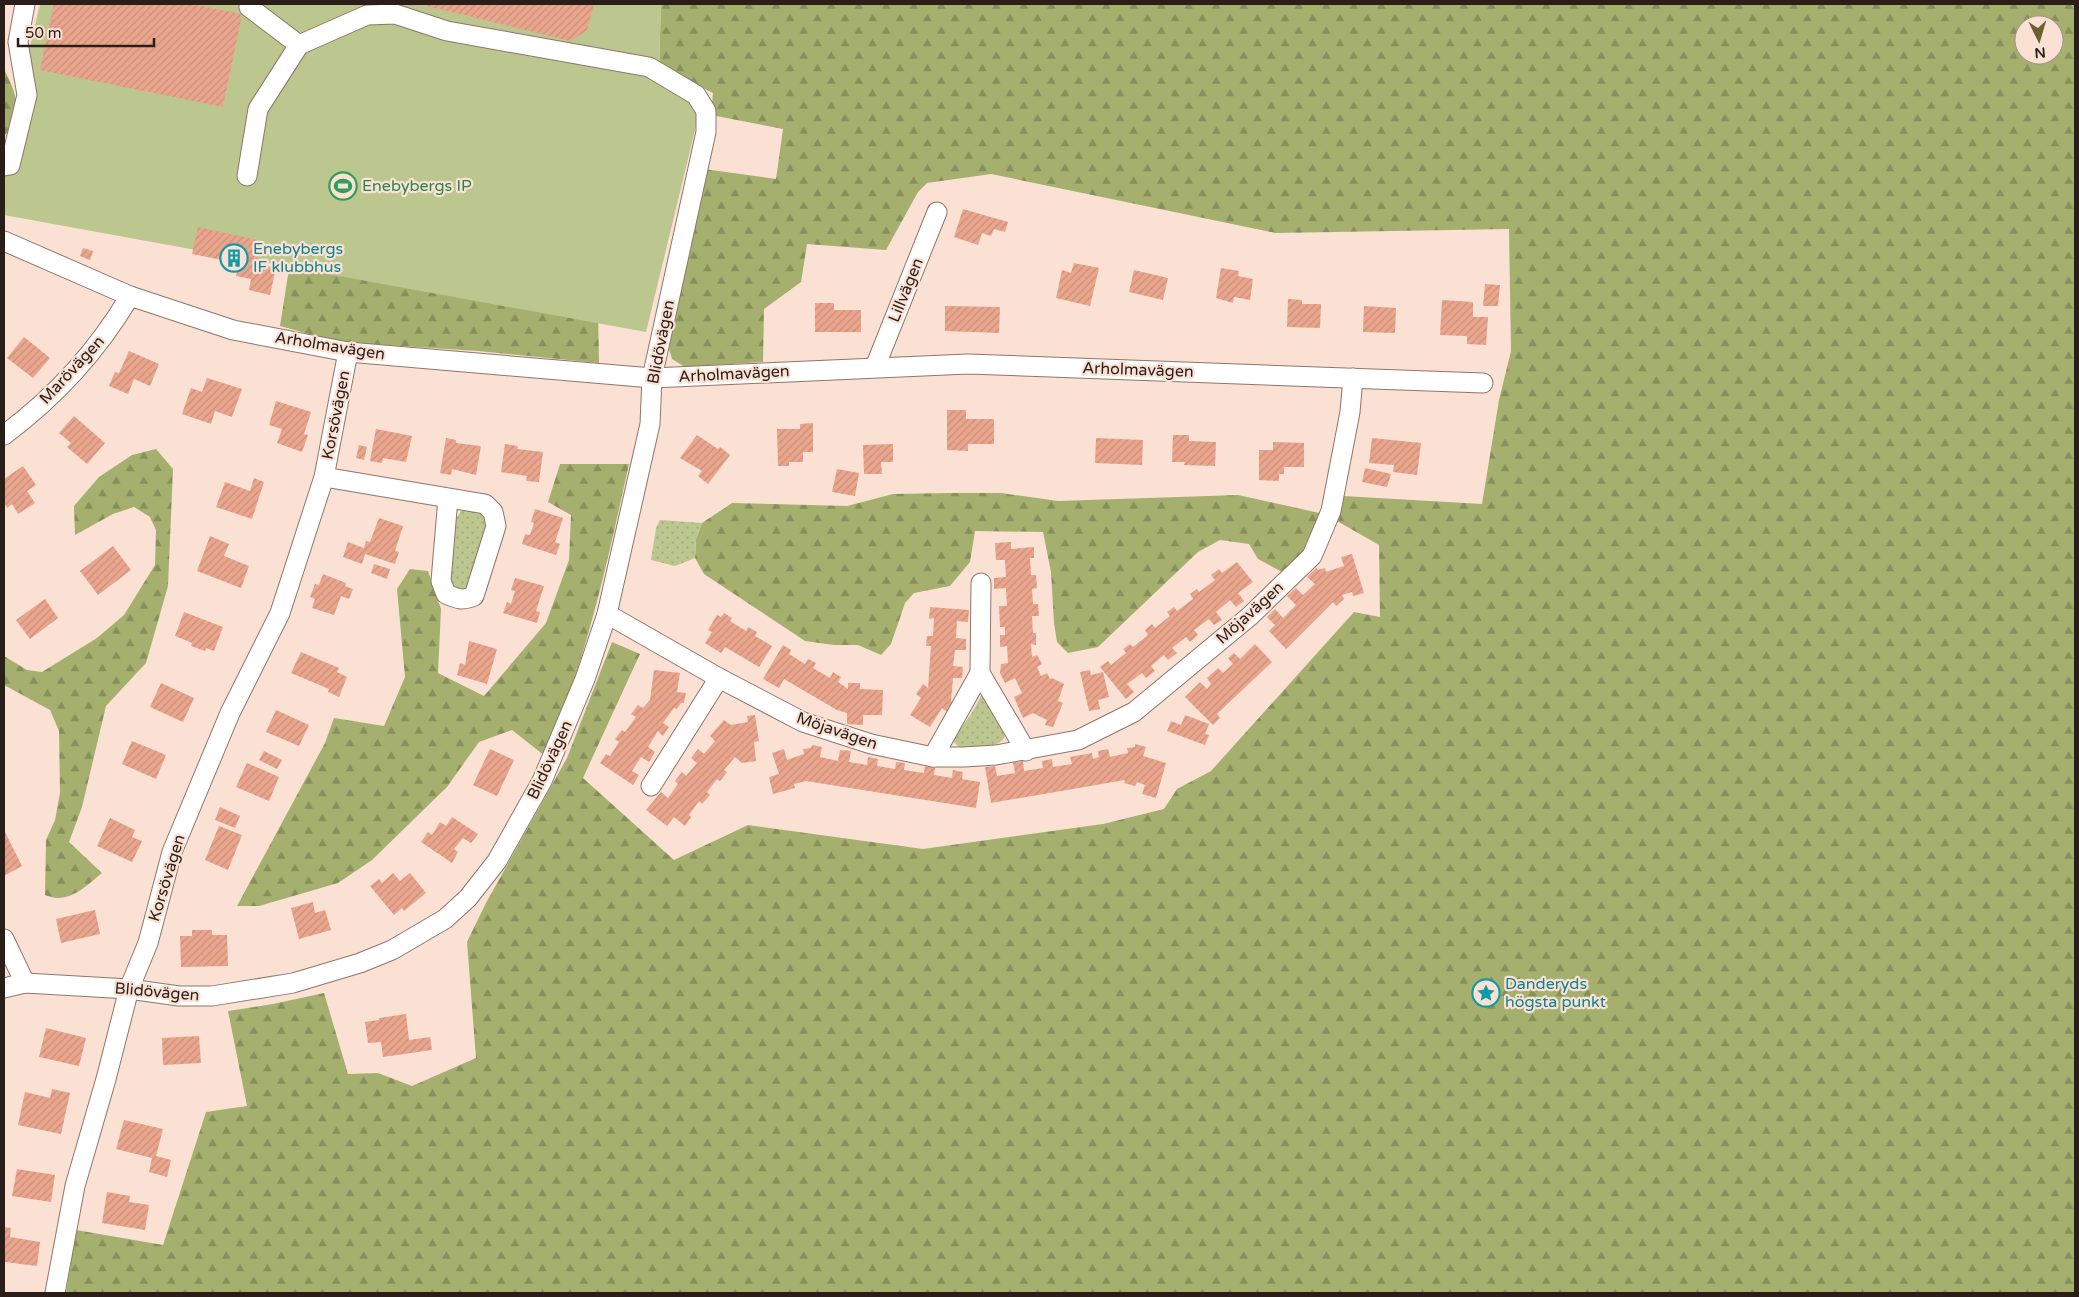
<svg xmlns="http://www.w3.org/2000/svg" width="2079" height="1297" viewBox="0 0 2079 1297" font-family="'Varela Round',sans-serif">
<defs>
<pattern id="forest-firs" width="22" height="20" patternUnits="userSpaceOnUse" patternTransform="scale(1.25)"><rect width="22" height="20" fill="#a5b06f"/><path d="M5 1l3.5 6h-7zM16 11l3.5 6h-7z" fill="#878f5a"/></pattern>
<pattern id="park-dots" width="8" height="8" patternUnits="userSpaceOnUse" patternTransform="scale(1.25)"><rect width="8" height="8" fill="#bcc68f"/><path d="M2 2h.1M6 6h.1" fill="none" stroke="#a2aa7b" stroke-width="1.8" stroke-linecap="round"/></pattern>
<pattern id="building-hatch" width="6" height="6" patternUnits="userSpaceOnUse" patternTransform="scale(1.25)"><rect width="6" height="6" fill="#eaa68d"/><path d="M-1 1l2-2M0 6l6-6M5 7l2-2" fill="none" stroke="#c98e79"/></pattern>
</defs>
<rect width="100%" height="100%" fill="#fae1d4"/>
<g fill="url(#forest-firs)" fill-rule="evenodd">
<path d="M661,4H2075V1293H66L76,1230L163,1245L206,1112L247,1106L228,1011L273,1004L324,993L348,1074L378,1073L412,1086L476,1058L467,942L486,903L567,758L612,642L640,654L583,778L674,860L748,825L923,849L1103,824L1164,809L1177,789L1211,771L1354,612L1380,617L1379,545L1337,521L1343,496L1482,504L1499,400L1511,351L1509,229L1276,233L991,174L927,183L918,192L886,250L807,244L801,282L764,309L763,362L685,367L672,359L669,349L684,254L704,169L776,179L783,129L711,115L713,93L659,66ZM2024,25H2054V55H2024Z"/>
<path d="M4,69C18,97 22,109 4,137Z"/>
<polygon points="291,256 598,309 599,363 478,351 338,342 280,326"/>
<path d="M156,449L173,469L168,586L146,663L106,706L82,807L69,842L102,873C85,887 68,905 45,895L46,840L55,820L60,793L59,731L50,710L4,685V656L27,670L42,672L97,638L124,615L155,565L156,530L150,517L134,507L113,514L75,535L74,506L99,477L132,455Z"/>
<path d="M560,464H629C607,563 586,663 545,756L512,730L479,742L447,787L372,860L338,883L259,906H237L325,743L334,718L384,726L405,677L397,589L410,569L428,571L441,609L438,673L484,696L546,623L569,560L571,515L548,502Z"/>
<polygon points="950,493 1001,493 1058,501 1238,495 1324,514 1310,544 1282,572 1258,559 1249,544 1220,540 1198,552 1098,647 1068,653 1057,642 1054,623 1051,572 1043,532 975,531 970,562 950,586 914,593 905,603 891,644 881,655 858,645 834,645 805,641 704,574 695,558 696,539 702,523 732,503 847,506 893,494"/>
</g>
<g fill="url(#park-dots)">
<polygon points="470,508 485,514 487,525 469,589 463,591 452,586 449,578 453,523 462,510"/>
<polygon points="660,520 702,523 696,539 695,558 675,566 651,560 656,528"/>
<path d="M982,694L1005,736C999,750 972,748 959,747L954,742L953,735C966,725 975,708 982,694Z"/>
</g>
<polygon fill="#bcc68f" points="40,4 661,4 659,66 705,89 646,332 4,215 4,157"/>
<g fill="url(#building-hatch)">
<polygon points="54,4 191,4 242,14 223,107 40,70"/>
<polygon points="419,4 594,4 587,30 571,41"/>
<polygon points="963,209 1008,222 1005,232 994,229 991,236 982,233 978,245 954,237"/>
<polygon points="198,227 262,241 257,263 276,268 270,295 249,290 251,279 236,276 238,268 226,266 227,261 192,254"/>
<polygon points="83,248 93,251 90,260 80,256"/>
<polygon points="1074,263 1099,268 1090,306 1056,298 1062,270 1071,273"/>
<polygon points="1221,268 1239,271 1238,276 1253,279 1250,300 1234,297 1233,303 1216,298"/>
<polygon points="1134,270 1168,278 1163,300 1129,292"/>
<polygon points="1485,284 1500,285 1498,306 1483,306"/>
<polygon points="1288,299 1302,300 1302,304 1321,304 1320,328 1287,327"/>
<polygon points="1442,300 1473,302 1473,317 1488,317 1486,345 1467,344 1467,336 1440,335"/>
<polygon points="815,303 834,303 834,310 861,310 861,332 815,332"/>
<polygon points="945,306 1000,307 999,333 945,331"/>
<polygon points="1364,306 1396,308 1395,333 1363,332"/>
<polygon points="24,337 50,358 33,378 7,358"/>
<polygon points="129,351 159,364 150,386 134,379 128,394 109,386 115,372 119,373"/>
<polygon points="207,378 242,389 232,417 215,411 211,424 182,414 191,388 202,392"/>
<polygon points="276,401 311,412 304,434 308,435 302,452 277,443 282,429 269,425"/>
<polygon points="947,410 966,410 966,419 994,419 994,444 968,444 968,451 947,450"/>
<polygon points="74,416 105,443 87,464 67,447 71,443 59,433"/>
<polygon points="813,423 813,452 803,452 803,462 789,462 789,466 778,466 777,429 800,429 800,424"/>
<polygon points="376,429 412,436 406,462 383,458 382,463 370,461"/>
<polygon points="697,435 718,449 720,447 730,455 708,484 698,476 702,471 680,458"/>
<polygon points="1173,435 1189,435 1189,441 1216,442 1215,466 1184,465 1185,462 1172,462"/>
<polygon points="446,438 456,440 456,443 481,446 476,475 452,469 451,475 440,473"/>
<polygon points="1096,438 1143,440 1142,465 1095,463"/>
<polygon points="1372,438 1421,443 1417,475 1393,472 1394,465 1369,463"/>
<polygon points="1273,442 1304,443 1304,467 1284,467 1284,474 1279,474 1279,481 1259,480 1259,450 1273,450"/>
<polygon points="505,444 518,446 517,449 543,452 539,482 526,481 527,476 501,472"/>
<polygon points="893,444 893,462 881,462 882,474 864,474 863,445"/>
<polygon points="359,445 367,447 364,460 356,458"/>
<polygon points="23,466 36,485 27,491 35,503 18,514 12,504 7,508 4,502 4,479"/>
<polygon points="1365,468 1391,474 1387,487 1362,482"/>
<polygon points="837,469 859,473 855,496 832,492"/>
<polygon points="254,478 264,482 252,519 216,507 225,482 250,491"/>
<polygon points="535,509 563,518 555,542 560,544 556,555 522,544 525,534 530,535 534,523 531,522"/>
<polygon points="379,518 403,526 395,551 399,552 395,564 365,554 362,564 343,557 348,542 364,548 366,541 370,542"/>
<polygon points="210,536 229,544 224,556 249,566 241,588 197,571"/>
<polygon points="1011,542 1011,549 1034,547 1034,558 1030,558 1031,575 1036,575 1037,588 1032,589 1033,604 1038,604 1039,616 1032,616 1033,633 1036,633 1036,645 1031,644 1032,657 1037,655 1042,664 1037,667 1041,676 1047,673 1050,679 1052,678 1064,684 1058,701 1063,703 1053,727 1045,725 1047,720 1033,713 1023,718 1014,697 1022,693 1015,678 1005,683 1000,673 1001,664 1008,663 1007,646 1000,647 1000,635 1005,635 1005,627 1000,627 999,606 1007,606 1006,588 994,589 994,578 1006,577 1005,560 996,560 995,543"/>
<polygon points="113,546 131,570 98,595 80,571"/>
<polygon points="1352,554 1364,593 1353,596 1352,592 1342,595 1344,599 1336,606 1333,602 1286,649 1269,631 1275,625 1267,617 1275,609 1283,618 1296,605 1287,596 1296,588 1303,595 1315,584 1307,577 1316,568 1318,570 1325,568 1326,572 1344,566 1341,557"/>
<polygon points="1237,562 1253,582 1238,593 1244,601 1236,607 1230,600 1216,612 1222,620 1214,625 1209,619 1194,630 1198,635 1190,642 1186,637 1172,648 1177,653 1168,660 1164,655 1151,666 1155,671 1146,678 1142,673 1127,684 1134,692 1126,699 1100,667 1108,661 1111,665 1126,653 1123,649 1130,644 1133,647 1148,635 1145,630 1152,624 1155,628 1170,616 1167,612 1174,607 1177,611 1193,599 1190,594 1197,589 1199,592 1215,580 1211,575 1219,569 1222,573"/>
<polygon points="374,564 390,569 387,579 371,573"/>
<polygon points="323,574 346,583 345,586 353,589 349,599 341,596 334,615 312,608 315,599 310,597 315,584 319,585"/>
<polygon points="515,578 544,586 536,611 540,612 537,623 503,613 507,602 511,604 515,591 511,590"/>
<polygon points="45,599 58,618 30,639 16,620"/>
<polygon points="930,607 969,610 968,622 957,621 956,638 966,639 966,650 955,650 953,666 963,667 962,678 953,678 951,701 956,705 950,714 942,708 930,727 910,715 921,698 916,694 923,684 928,688 931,646 926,646 927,636 933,636 934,618 929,619"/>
<polygon points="184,612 223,627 214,651 206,648 205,651 191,646 192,643 175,636"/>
<polygon points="724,613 732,618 730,621 746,631 748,627 757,632 755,636 772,646 759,667 725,647 721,653 705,643 712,632 708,630 717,615 721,617"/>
<polygon points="469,641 497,649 487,684 457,675 460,663 465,665"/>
<polygon points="1255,644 1272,662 1217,714 1220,718 1213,725 1185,697 1200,682 1207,689 1211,684 1207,678 1218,668 1223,673 1233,664 1228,658 1234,653 1240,659"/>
<polygon points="783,645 791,650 789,654 805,664 808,659 816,663 813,668 830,678 833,672 841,677 838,682 848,689 848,683 860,683 860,689 883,690 882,715 863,715 863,725 847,724 847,713 837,710 784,679 779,688 763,679"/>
<polygon points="301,652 339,668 337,672 347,677 339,697 328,692 329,689 291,673"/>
<polygon points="654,670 680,673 677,692 686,693 684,703 681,703 677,709 674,708 663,723 669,727 663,736 658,731 648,747 655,752 649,762 641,757 632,771 639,775 633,785 600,763 606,754 610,756 619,742 615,739 622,730 625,732 636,717 631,714 638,705 643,708 650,700"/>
<polygon points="1090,670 1091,675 1103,672 1109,697 1098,700 1100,709 1089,711 1080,672"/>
<polygon points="161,683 194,698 183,722 150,707"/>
<polygon points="276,710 309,725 299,746 266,732"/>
<polygon points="755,715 759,741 754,742 756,761 742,763 735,757 724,770 727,772 720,781 717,779 707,792 710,795 702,804 699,801 689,815 691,817 685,826 674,817 667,826 646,810 661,792 668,798 678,784 675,781 682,772 686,776 697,763 691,758 698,749 704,754 715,741 710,736 724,720 731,725 748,722 747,716"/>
<polygon points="1185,715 1209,724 1205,734 1209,735 1205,745 1167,731 1171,721 1181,725"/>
<polygon points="132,741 166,755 156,779 122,764"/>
<polygon points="1135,744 1146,747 1143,756 1166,763 1156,798 1142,794 1145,785 1137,782 1135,786 1124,783 1125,780 991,803 985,767 995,766 997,776 1015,773 1013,762 1023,761 1024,771 1043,768 1042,761 1052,759 1053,767 1072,764 1070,757 1092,753 1093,759 1099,757 1098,751 1108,749 1110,757 1128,753 1127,748 1135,747"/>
<polygon points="812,745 822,747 820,757 838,761 840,750 851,751 849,762 867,765 868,757 878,759 877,766 895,769 896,762 905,763 904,770 924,773 925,766 935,768 934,775 952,778 953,770 963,772 962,779 980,782 976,808 806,781 794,784 795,788 773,794 769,777 779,774 772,753 784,749 787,760 804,754 803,749 811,748"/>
<polygon points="490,749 514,760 497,796 473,785"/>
<polygon points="264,751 282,760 277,769 259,760"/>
<polygon points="247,763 279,777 269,801 236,787"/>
<polygon points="220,807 240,816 235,828 215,820"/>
<polygon points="452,817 478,834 471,843 463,838 454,849 458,852 452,863 421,842 428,832 432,835 440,822 446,826"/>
<polygon points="110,818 135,830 132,837 142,841 132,862 97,846"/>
<polygon points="219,826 242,835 228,870 205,860"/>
<polygon points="4,830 22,866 4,876"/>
<polygon points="393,873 400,881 410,873 426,893 404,911 402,908 394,915 370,886 379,879 382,883"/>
<polygon points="313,902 315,913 325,910 331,930 299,939 291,908"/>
<polygon points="95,910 100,934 61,943 56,919"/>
<polygon points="192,930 212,930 212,935 227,935 228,966 181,967 180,936 192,936"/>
<polygon points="406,1014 409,1040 430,1037 432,1050 383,1057 381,1042 368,1043 365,1022 379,1020 379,1018"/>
<polygon points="46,1028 86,1038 79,1066 39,1057"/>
<polygon points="199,1036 201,1063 163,1065 162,1038"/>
<polygon points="52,1089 70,1093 61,1134 18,1125 25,1092 50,1098"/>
<polygon points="124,1120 163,1129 156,1156 171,1160 167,1177 149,1172 152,1158 116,1149"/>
<polygon points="17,1169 55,1175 51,1202 12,1196"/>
<polygon points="107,1192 130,1196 129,1202 149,1205 145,1230 102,1223"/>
<polygon points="4,1227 11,1228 10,1237 40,1242 37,1266 5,1262"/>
</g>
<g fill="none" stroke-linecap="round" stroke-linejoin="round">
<g stroke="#917567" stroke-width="21">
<g id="minor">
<polyline points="249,7 299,45"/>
<polyline points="4,166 10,165 27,95 18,42 25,4"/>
<polyline points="4,241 130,296 233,330 348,352 652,378 968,364 1483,383"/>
<polyline points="875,367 937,212"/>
<path d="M4,435C54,398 98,350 130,296"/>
<path d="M324,477L485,504L493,512L496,526L474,596C463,601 457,599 446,594L441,581L448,498"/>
<polyline points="981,583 980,673 1026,751"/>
<polyline points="607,614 719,678 803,722 871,744 933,757 964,757 996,755 1078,740 1134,712 1250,616 1312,556 1331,511 1350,412 1353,378"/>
<polyline points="933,757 980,673"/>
<polyline points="651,786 719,678"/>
<polyline points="4,939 25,983"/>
<polyline points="4,988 25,983 129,989 179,996 212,996 293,983 360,963 392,950 445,919 468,898 497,861 542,781 585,679 607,614 650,424 652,378 706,132 706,111 696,95 649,67 447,31 395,14 367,15 299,45 258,109 247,176"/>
<polyline points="55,1293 75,1186 106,1079 129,989 148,943 172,852 230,713 280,613 324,477 348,352"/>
</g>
</g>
<use href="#minor" stroke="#fff" stroke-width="19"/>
</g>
<defs>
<g id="stadium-ring" transform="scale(1.4375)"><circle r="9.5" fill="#fae1d4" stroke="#2e9e5b" stroke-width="1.5"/><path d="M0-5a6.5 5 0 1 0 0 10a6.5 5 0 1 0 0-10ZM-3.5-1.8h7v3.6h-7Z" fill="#2e9e5b"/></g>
<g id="building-ring" transform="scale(1.4375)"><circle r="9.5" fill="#fae1d4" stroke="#0f9aa8" stroke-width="1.5"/><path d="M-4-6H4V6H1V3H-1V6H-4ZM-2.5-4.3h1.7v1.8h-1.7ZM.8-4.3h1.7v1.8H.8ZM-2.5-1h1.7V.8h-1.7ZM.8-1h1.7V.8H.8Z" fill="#0f9aa8"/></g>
<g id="sight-ring" transform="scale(1.4375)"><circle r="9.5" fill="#fae1d4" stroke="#0f9aa8" stroke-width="1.5"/><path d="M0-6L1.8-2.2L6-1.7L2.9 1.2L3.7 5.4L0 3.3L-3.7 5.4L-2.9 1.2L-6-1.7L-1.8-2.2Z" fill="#0f9aa8"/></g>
</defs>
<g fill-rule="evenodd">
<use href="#stadium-ring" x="343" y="186"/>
<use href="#building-ring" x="234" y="258"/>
<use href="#sight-ring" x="1486" y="993"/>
</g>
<g text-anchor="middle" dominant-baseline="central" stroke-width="4.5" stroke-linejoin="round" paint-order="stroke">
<g font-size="16" fill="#27864d" stroke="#fae1d4" text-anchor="start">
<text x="362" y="186">Enebybergs IP</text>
</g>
<g font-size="16" fill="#0d838f" stroke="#fae1d4" text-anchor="start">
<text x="253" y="249">Enebybergs<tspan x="253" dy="18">IF klubbhus</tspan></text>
<text x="1505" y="984">Danderyds<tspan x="1505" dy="18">högsta punkt</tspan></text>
</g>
<g font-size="16" fill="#2a1e19" stroke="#fae1d4">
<text transform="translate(906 290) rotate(-68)">Lillvägen</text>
<text transform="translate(661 342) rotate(-79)">Blidövägen</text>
<text transform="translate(330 346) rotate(9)">Arholmavägen</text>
<text transform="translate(72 370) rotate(-47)">Marövägen</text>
<text transform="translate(1138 370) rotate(2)">Arholmavägen</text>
<text transform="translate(734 374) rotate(-3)">Arholmavägen</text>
<text transform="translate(336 415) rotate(-79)">Korsövägen</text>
<text transform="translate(1250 613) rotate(-42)">Möjavägen</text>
<text transform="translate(837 731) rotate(19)">Möjavägen</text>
<text transform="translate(550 760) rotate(-65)">Blidövägen</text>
<text transform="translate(167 878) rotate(-73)">Korsövägen</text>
<text transform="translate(157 992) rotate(5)">Blidövägen</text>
</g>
</g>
<rect width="2079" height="1297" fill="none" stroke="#2a1e19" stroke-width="10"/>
<g transform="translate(2039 40) rotate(175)"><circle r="24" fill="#fae1d4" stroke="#a79389"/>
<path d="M0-4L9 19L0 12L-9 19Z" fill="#6c612e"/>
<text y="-8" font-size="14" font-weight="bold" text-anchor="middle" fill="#2a1e19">N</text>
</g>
<path d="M18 38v8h136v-8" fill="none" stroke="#2a1e19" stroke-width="2.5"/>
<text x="25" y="38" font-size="15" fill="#2a1e19" stroke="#fae1d4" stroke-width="4" paint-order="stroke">50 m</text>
</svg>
